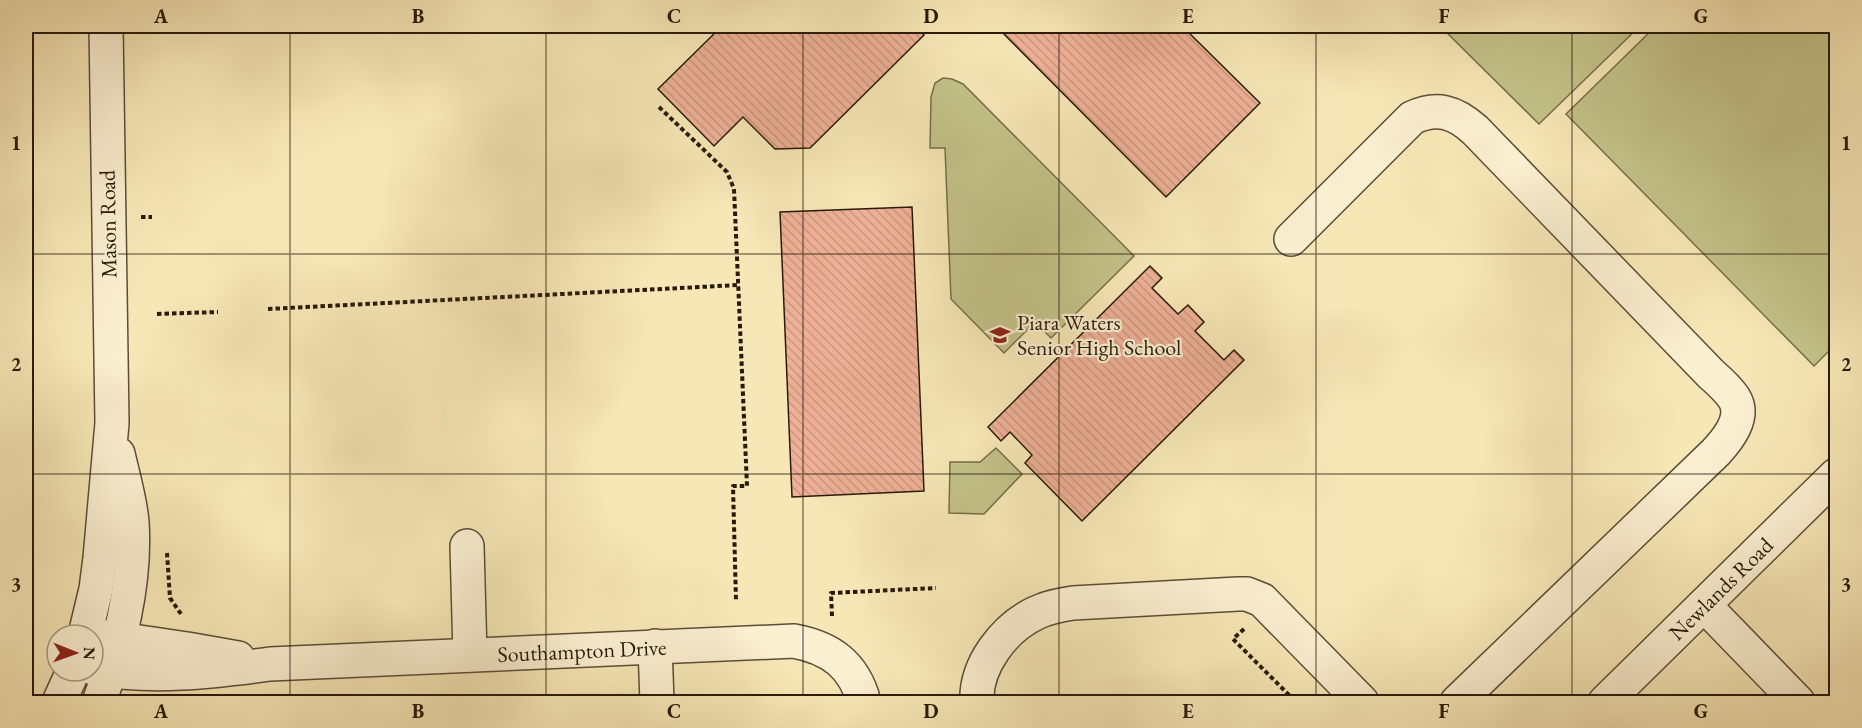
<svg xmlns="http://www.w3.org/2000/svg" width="1862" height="728" viewBox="0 0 1862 728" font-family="'EB Garamond',serif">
<defs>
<pattern id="building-back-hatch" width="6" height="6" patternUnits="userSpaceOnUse" patternTransform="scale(1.5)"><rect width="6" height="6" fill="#eeb096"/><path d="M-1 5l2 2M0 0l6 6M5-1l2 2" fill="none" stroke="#cc9780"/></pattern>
</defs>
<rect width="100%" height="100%" fill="#f7e7b6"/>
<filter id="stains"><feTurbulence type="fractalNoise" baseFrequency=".00333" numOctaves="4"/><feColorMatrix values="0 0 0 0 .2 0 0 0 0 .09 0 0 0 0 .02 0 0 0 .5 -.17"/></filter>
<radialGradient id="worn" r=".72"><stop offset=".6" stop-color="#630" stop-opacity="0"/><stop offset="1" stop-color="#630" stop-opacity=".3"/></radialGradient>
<g fill="#c3c389" stroke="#766e4a" stroke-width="1.5">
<polygon points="1440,26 1640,26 1539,124"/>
<polygon points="1656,26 1836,26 1836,344 1814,366 1566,114"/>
<polygon points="943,78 952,79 963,84 1134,256 1051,338 1035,322 1004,353 951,299 945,148 930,148 931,97 935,83"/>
<polygon points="996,448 1022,474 984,514 949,513 950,462 980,462"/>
</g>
<g fill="url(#building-back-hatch)" stroke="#281a0b" stroke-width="1.5">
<polygon points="722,26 915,26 924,35 810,148 775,149 743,117 714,146 658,89"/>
<polygon points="996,26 1182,26 1260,103 1166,197"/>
<polygon points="912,207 924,491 792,497 780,212"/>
<polygon points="1150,266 1162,278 1152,288 1178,314 1188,305 1204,322 1195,331 1224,360 1234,350 1244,360 1082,521 1025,463 1032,455 1010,432 1001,441 988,427"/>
</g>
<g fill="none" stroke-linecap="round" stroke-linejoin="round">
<g stroke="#5c4d36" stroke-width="36">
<g id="minor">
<path d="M1291,239L1412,118C1437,106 1455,112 1475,130L1711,374C1719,381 1728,389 1734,398C1746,417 1728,439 1716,452L1457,702"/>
<polyline points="467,546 470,655"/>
<polyline points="1704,605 1798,702"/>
<polyline points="85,635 96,589 100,558 112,423 106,26"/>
<polyline points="99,636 187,649 238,658"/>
<polyline points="655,646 657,702"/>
<path id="s1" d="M93,668C152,679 211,672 270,664L794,641C831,648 854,665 864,702"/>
<polyline points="59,702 73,671"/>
<path d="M99,702C120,646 136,583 132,522C130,499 123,476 118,454"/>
<path d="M977,702C975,666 1004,628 1036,613C1048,607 1060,605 1073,603L1238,594H1247L1262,600L1362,702"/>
<path id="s2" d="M1605,702L1836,475"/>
</g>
</g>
<g stroke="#281a0b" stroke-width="4" stroke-dasharray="4.5 3" stroke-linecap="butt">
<polyline points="659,107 727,172 734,189 747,486 733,486 736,601"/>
<polyline points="141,217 152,217"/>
<polyline points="268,309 739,285"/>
<polyline points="157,314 218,312"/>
<polyline points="167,553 170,598 181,614"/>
<polyline points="832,616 831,593 936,588"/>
<polyline points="1244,629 1233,639 1296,702"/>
</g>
<use href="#minor" stroke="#faefd0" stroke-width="33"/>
</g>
<path fill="none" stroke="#281a0b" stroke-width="1.5" stroke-opacity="0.55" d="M290,26V702M546,26V702M803,26V702M1059,26V702M1316,26V702M1572,26V702M26,254H1836M26,474H1836"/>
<defs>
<g id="school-bare" transform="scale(1.62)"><path d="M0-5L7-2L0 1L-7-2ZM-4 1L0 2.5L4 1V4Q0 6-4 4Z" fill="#8f2418" stroke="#faefd0" stroke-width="2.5" paint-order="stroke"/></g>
</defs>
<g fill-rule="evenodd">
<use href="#school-bare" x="1000" y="335"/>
</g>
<g text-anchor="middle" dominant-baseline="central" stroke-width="4.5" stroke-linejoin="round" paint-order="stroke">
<g font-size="22" fill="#281a0b" stroke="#faefd0">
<text transform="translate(108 224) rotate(-91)">Mason Road</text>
<text stroke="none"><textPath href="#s2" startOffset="162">Newlands Road</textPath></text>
<text stroke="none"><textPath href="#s1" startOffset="490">Southampton Drive</textPath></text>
</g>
<g font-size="22" fill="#281a0b" stroke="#faefd0" text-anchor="start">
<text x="1017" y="322">Piara Waters<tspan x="1017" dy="25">Senior High School</tspan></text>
</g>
</g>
<rect width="1862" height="728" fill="none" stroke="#f7e7b6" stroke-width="66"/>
<g transform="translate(75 653) rotate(91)"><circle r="28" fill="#faefd0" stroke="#a69a81" stroke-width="1.5"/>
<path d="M0-4.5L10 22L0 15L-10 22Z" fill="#8f2418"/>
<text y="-9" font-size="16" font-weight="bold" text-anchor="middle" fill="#281a0b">N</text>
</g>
<rect x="33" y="33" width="1796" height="662" fill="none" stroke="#281a0b" stroke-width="2"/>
<g font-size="20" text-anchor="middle" font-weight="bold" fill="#281a0b">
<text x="161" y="23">A</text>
<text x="418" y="23">B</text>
<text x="674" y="23">C</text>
<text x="931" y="23">D</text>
<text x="1188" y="23">E</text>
<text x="1444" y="23">F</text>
<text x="1701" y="23">G</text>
<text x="16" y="150">1</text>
<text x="1846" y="150">1</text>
<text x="16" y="371">2</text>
<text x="1846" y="371">2</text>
<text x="16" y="591">3</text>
<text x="1846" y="591">3</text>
<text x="161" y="718">A</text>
<text x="418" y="718">B</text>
<text x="674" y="718">C</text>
<text x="931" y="718">D</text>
<text x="1188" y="718">E</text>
<text x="1444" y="718">F</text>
<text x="1701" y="718">G</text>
</g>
<rect width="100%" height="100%" filter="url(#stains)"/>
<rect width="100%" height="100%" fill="url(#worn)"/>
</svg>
